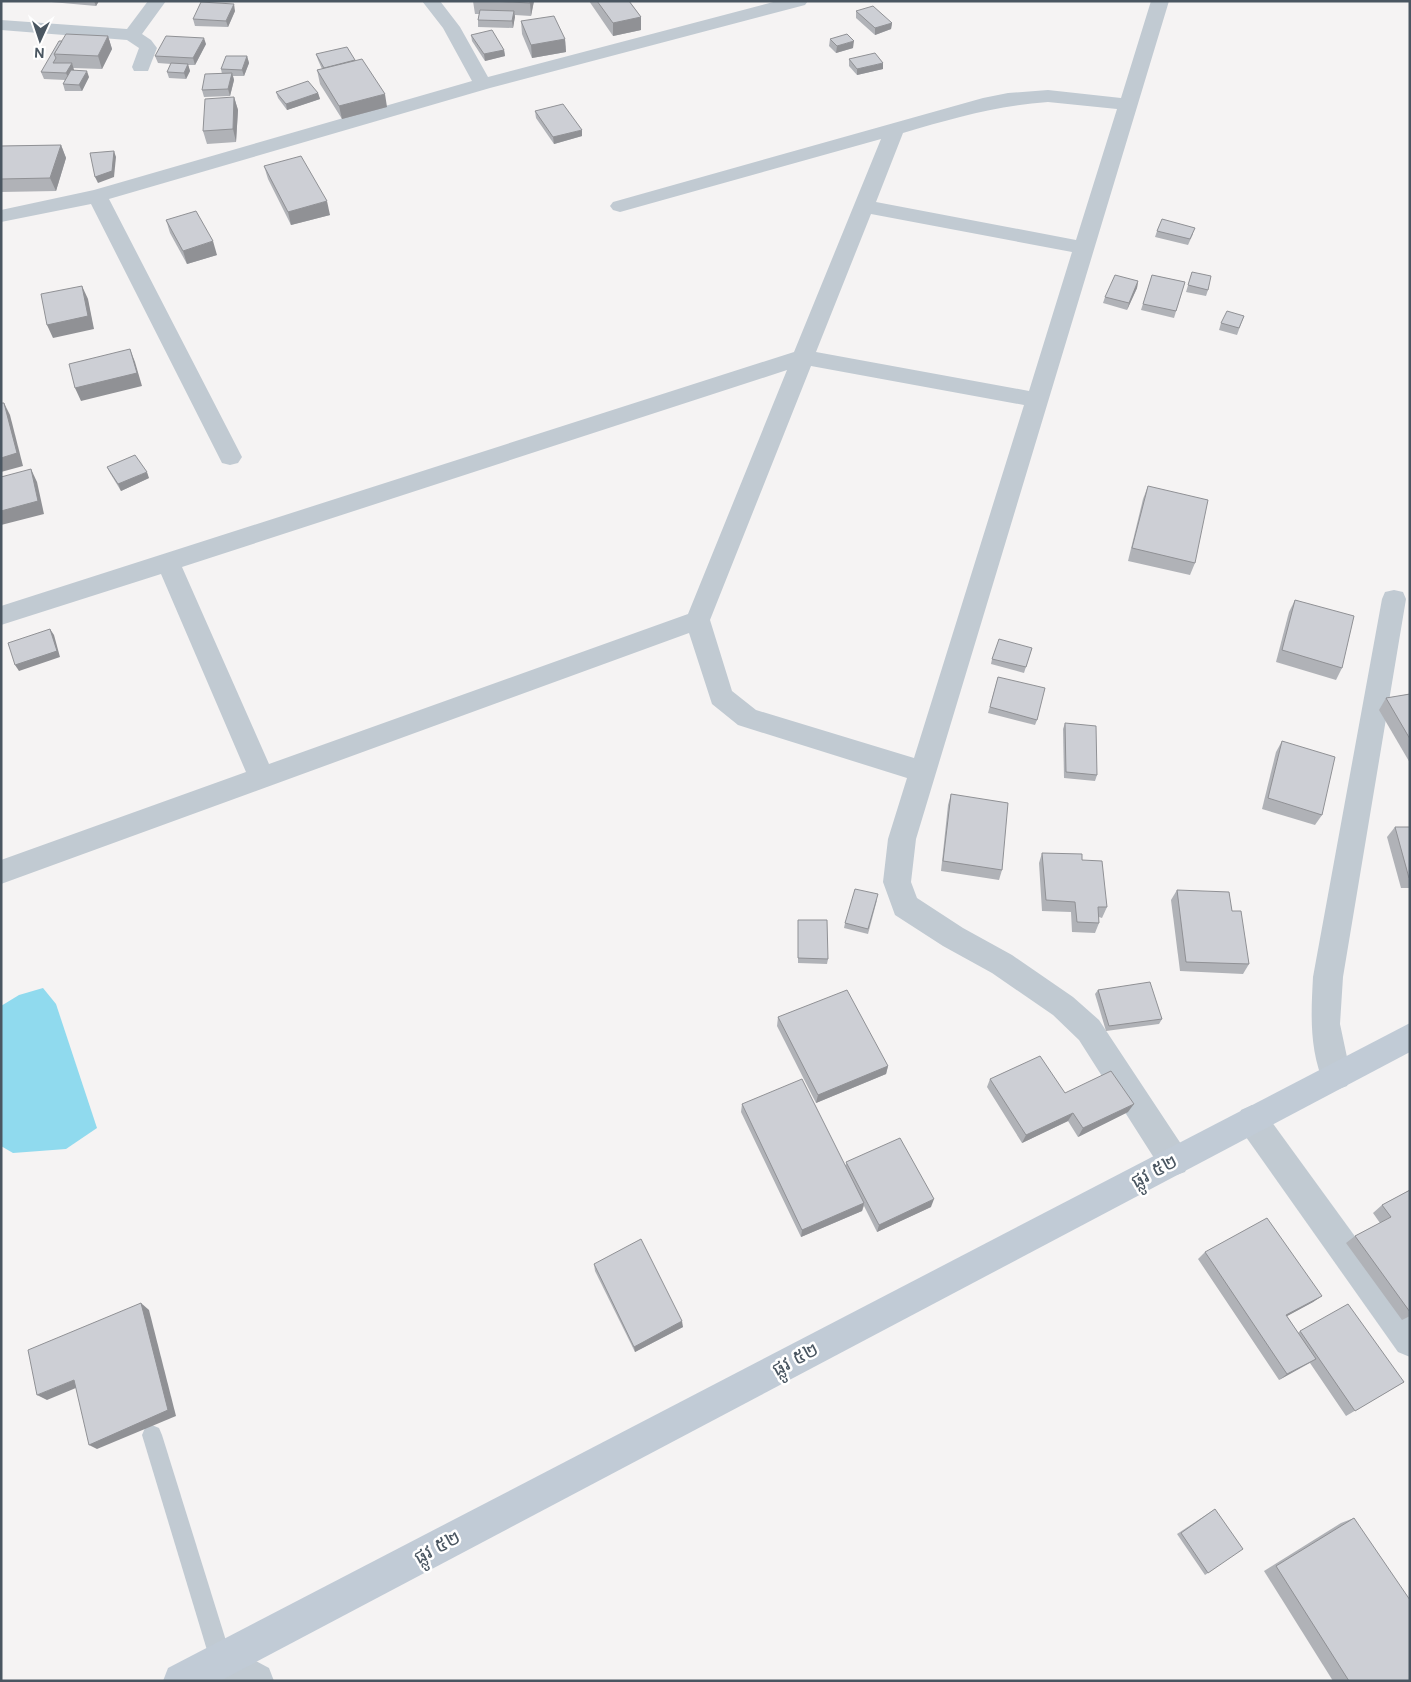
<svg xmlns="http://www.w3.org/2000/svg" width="1411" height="1682" viewBox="0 0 1411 1682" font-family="'DM Sans','Noto Sans Khmer',sans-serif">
<rect width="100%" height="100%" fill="#f5f3f3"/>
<polygon fill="#90daee" points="43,988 56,1004 97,1128 66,1149 13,1153 1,1146 1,1006 19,995"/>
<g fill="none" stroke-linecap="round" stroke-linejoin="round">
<polygon fill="#c1cad2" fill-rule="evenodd" points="152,1425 159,1428 162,1435 232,1660 229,1668 221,1671 213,1668 210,1660 142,1435 145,1428"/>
<g fill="#c1cad2" fill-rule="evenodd">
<polygon points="148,1 166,1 142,34 151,40 157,48 148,71 134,71 132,67 139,48 127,40 1,30 1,20 127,29"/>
<polygon points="422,1 440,1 460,27 488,77 777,1 808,1 805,5 490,88 109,199 242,457 238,463 230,465 222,463 91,204 1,222 1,210 94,190 472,81 443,28"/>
<path d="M1151,1H1169L916,839L911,882L917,898L963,928L1012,955L1073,997L1099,1020L1185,1150L1190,1161L1185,1172L1174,1176L1163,1172L1079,1040L1053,1015L992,973L943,946L895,915L883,882L888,839L907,778L738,725L712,704L689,633L1,884V860L246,772L161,574L1,625V606L794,352L881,139L620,212L613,210L610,206L613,202L983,98L1008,93L1048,90L1121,98ZM1048,102L1117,109L1076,240L876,202L903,133C954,118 995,106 1048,102ZM871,214L1072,252L1029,391L816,352ZM811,366L1024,405L914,758L756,710L732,691L710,620ZM787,370L688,614L269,764L182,567Z"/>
<path d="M1394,590L1403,592L1406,599L1343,977L1340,1024L1351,1076L1347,1086L1336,1090L1325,1086C1309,1050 1311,1015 1313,977L1382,599L1385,592Z"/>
<polygon points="1252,1105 1263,1110 1410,1312 1410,1357 1398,1352 1241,1130 1237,1120 1241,1110"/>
<polygon points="221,1642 269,1668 274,1681 221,1681 208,1673 203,1660 208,1647"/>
</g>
<polygon fill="#c1cbd6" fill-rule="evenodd" points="1410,1023 1410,1052 220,1681 163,1681 168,1668"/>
</g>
<g fill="#b0b2b7">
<polygon points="40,1 99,1 96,6"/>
<polygon points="473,1 534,1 531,16 515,15 513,28 478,27 478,20 479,14 475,14"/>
<polygon points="589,1 629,1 641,17 641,30 613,36"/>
<polygon points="235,11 228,27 195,26 193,19"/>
<polygon points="856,11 892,23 891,29 875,35 856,18"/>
<polygon points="521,21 565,39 566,52 532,58 522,34"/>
<polygon points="471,35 504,50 505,56 485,61 472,41"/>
<polygon points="108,36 112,49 102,69 73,68 74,70 89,77 82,91 65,91 63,84 65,80 44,79 41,72 62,41"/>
<polygon points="830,39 853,48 836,53 829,46"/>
<polygon points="206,44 195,65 188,65 190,71 186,79 169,78 167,72 171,64 158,63 155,56"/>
<polygon points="316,54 355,60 387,107 342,119 320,84 317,70 322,69 318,60"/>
<polygon points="247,56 249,63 244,76 233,76 234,80 230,96 204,97 202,90 222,74 221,69"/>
<polygon points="849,59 883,69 857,75 849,66"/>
<polygon points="276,92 318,93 320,99 287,110 278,98"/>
<polygon points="234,97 238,110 236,142 207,144 203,131"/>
<polygon points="535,111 582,136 554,144 536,118"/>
<polygon points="61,145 66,158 56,191 1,192 1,146"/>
<polygon points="264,166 330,215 291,225 268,179"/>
<polygon points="166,220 217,255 187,264 170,233"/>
<polygon points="1157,231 1193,234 1188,245 1155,237"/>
<polygon points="1192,272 1208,290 1206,296 1186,292"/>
<polygon points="1152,275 1185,282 1174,318 1141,310"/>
<polygon points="1138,281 1137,288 1127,310 1103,303 1105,297"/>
<polygon points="1244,316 1237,335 1219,330 1221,323"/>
<polygon points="107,467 149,478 121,491 110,473"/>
<polygon points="1148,486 1195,563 1190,575 1128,561 1143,499"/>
<polygon points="1295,600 1342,668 1336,680 1276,662 1289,612"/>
<polygon points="1032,648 1024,673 991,664 992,659"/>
<polygon points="998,677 1037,720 1035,725 988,713"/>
<polygon points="1410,694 1410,763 1379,710 1386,698"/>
<polygon points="1065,723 1097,775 1095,781 1064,778 1063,729"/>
<polygon points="1282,741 1322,815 1315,825 1262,809 1276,752"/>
<polygon points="951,794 1002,870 999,880 941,871 948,805"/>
<polygon points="1395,827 1410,827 1410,888 1401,888 1387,837"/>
<polygon points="1042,853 1082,860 1107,907 1102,918 1099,917 1099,923 1095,933 1072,932 1071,912 1042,911 1039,863"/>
<polygon points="1177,890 1232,911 1249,964 1243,974 1180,971 1171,900"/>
<polygon points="877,900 868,934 844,928 845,923"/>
<polygon points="798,920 828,959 827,964 798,963"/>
<polygon points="1098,990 1162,1019 1159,1024 1106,1031 1095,994"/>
<polygon points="778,1017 888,1066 886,1074 816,1103 777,1026"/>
<polygon points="990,1079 1065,1093 1128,1112 1078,1137 1068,1121 1022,1143 987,1087"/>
<polygon points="742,1104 846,1165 846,1162 931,1207 877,1232 864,1206 862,1211 801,1237 741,1112"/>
<polygon points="1410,1190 1410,1316 1402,1320 1346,1243 1355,1236 1380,1223 1373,1213 1382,1205"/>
<polygon points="1205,1252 1322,1296 1313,1302 1287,1316 1298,1333 1300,1331 1404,1382 1346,1416 1310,1363 1279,1380 1198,1259"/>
<polygon points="594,1264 683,1327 635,1352 595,1271"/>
<polygon points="1215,1509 1208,1573 1205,1575 1177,1534"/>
<polygon points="1354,1518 1410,1681 1333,1681 1264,1571 1341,1523"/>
</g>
<g fill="#909195">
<polygon points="94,1 99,1 96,6"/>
<polygon points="530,1 534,1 531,16 530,3"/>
<polygon points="234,4 235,11 228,27 226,21"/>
<polygon points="514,11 515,17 513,28 512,21"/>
<polygon points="641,17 641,30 613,36 613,23"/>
<polygon points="892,23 891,29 875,35 875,28"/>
<polygon points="108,36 112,49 102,69 98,56"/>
<polygon points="204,38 206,44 195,65 193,58"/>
<polygon points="565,39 566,52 532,58 531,45"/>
<polygon points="854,41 853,48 836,53 837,46"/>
<polygon points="504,50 505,56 485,61 484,54"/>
<polygon points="247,56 249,63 244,76 242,70"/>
<polygon points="72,63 74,70 69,80 66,73"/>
<polygon points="883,63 883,69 857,75 857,69"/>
<polygon points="188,64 190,71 186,79 184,73"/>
<polygon points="87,71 89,77 82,91 79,85"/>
<polygon points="232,73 234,80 230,96 228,89"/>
<polygon points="318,93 320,99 287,110 286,104"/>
<polygon points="385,94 387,107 342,119 339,106"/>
<polygon points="234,97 238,110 236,142 233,129"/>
<polygon points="582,130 582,136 554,144 553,137"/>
<polygon points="61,145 66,158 56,191 50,178"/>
<polygon points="114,151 116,157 114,177 98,183 95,177"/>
<polygon points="327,201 330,215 291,225 288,212"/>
<polygon points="213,241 217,255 187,264 183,251"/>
<polygon points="1138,281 1137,288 1127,310 1129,303"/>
<polygon points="82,286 88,299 94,329 53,338 47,325"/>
<polygon points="130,349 135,362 142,386 81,401 75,388"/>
<polygon points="4,403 10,415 23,466 1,472"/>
<polygon points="31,469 37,482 44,514 1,525 1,511"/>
<polygon points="147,472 149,478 121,491 118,484"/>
<polygon points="50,629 54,635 60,657 19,671 15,665"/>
<polygon points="888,1066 886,1074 816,1103 818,1095"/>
<polygon points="1134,1104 1128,1112 1078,1137 1083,1128"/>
<polygon points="1073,1113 1068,1121 1022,1143 1026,1135"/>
<polygon points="934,1199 931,1207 877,1232 879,1225"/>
<polygon points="864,1203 862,1211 801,1237 802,1230"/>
<polygon points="1322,1296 1313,1302 1278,1321 1286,1315"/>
<polygon points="141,1303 149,1310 176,1416 97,1449 89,1445"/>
<polygon points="682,1321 683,1327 635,1352 634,1347"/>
<polygon points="1316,1359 1307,1364 1279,1380 1287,1374"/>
<polygon points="74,1380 83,1385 47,1400 37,1395"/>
</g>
<g fill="#cdcfd5" stroke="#909195">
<polygon points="490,1 530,1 530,3"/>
<polygon points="597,1 629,1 641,17 613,23"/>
<polygon points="201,2 234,4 226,21 193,19"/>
<polygon points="873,6 892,23 875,28 856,11"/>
<polygon points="480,10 514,11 512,21 478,20"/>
<polygon points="554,16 565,39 531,45 521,21"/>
<polygon points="492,30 504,50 484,54 471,35"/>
<polygon points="66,34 108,36 98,56 54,54"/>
<polygon points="847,34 854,41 837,46 830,39"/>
<polygon points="166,36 204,38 193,58 155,56"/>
<polygon points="59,41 62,41 54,54 56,58 53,63 72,63 66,73 41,72"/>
<polygon points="347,47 355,60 324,68 316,54"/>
<polygon points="875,53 883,63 857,69 849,59"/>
<polygon points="226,56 247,56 242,70 221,69"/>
<polygon points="362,59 385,94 339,106 317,70"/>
<polygon points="171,63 188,64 184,73 167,72"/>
<polygon points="71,70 87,71 79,85 63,84"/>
<polygon points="232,73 228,89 202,90 205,74"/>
<polygon points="308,81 318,93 286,104 276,92"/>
<polygon points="234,97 233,129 203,131 205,99"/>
<polygon points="563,104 582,130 553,137 535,111"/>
<polygon points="61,145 50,178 1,179 1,146"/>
<polygon points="114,151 112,171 95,177 90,153"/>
<polygon points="301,156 327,201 288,212 264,166"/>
<polygon points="196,211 213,241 183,251 166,220"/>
<polygon points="1162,219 1195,228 1190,239 1157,231"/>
<polygon points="1192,272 1211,276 1208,290 1188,285"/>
<polygon points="1115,275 1138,281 1129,303 1105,297"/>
<polygon points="1152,275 1185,282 1176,311 1143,304"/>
<polygon points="82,286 88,316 47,325 41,294"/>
<polygon points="1227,311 1244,316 1239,328 1221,323"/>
<polygon points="130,349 137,373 75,388 69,364"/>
<polygon points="1,403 4,403 17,453 1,458"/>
<polygon points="135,455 147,472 118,484 107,467"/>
<polygon points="31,469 38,501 1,511 1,477"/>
<polygon points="1148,486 1208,500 1195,563 1132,548"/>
<polygon points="1295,600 1354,616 1342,668 1282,650"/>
<polygon points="50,629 57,651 15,665 8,643"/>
<polygon points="999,639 1032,648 1026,667 992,659"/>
<polygon points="998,677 1045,688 1037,720 990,707"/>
<polygon points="1410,694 1410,739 1386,698"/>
<polygon points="1065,723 1096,726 1097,775 1066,772"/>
<polygon points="1282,741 1335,757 1322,815 1268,798"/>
<polygon points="951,794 1008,803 1002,870 943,861"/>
<polygon points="1395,827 1410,827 1410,878 1409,878"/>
<polygon points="1042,853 1082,854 1082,860 1102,861 1107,907 1098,907 1099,923 1077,922 1075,902 1046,900"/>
<polygon points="855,889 878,894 868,929 845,923"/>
<polygon points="1177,890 1229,892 1232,911 1241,911 1249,964 1186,962"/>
<polygon points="798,920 827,920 828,959 798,958"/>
<polygon points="1150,982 1162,1019 1109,1026 1098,990"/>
<polygon points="847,990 888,1066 818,1095 778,1017"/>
<polygon points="1040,1056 1065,1093 1111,1071 1134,1104 1083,1128 1073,1113 1026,1135 990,1079"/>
<polygon points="802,1079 864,1203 802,1230 742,1104"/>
<polygon points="900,1138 934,1199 879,1225 846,1162"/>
<polygon points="1410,1190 1410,1312 1355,1236 1391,1217 1382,1205"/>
<polygon points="1267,1218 1322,1296 1286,1315 1316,1359 1287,1374 1205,1252"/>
<polygon points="641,1239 682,1321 634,1347 594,1264"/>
<polygon points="141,1303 168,1410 89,1445 74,1380 37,1395 28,1350"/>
<polygon points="1348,1304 1404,1382 1355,1411 1300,1331"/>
<polygon points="1215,1509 1243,1549 1208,1573 1181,1533"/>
<polygon points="1354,1518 1410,1600 1410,1681 1349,1681 1276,1566"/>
</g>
<g text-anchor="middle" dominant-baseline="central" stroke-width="5" stroke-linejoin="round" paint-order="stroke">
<g font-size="19" fill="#4a5661" stroke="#fff">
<text transform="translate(1154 1171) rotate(-28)">ផ្លូវ ៥២</text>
<text transform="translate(795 1359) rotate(-28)">ផ្លូវ ៥២</text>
<text transform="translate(437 1547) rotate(-28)">ផ្លូវ ៥២</text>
</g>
</g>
<rect width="1411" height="1682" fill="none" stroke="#4a5661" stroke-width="5"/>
<g transform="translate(40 40) rotate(183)" stroke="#ffffff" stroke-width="4" paint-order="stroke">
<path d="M0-4L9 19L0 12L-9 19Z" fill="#4a5661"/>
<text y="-8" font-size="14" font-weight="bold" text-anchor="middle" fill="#4a5661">N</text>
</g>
</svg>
